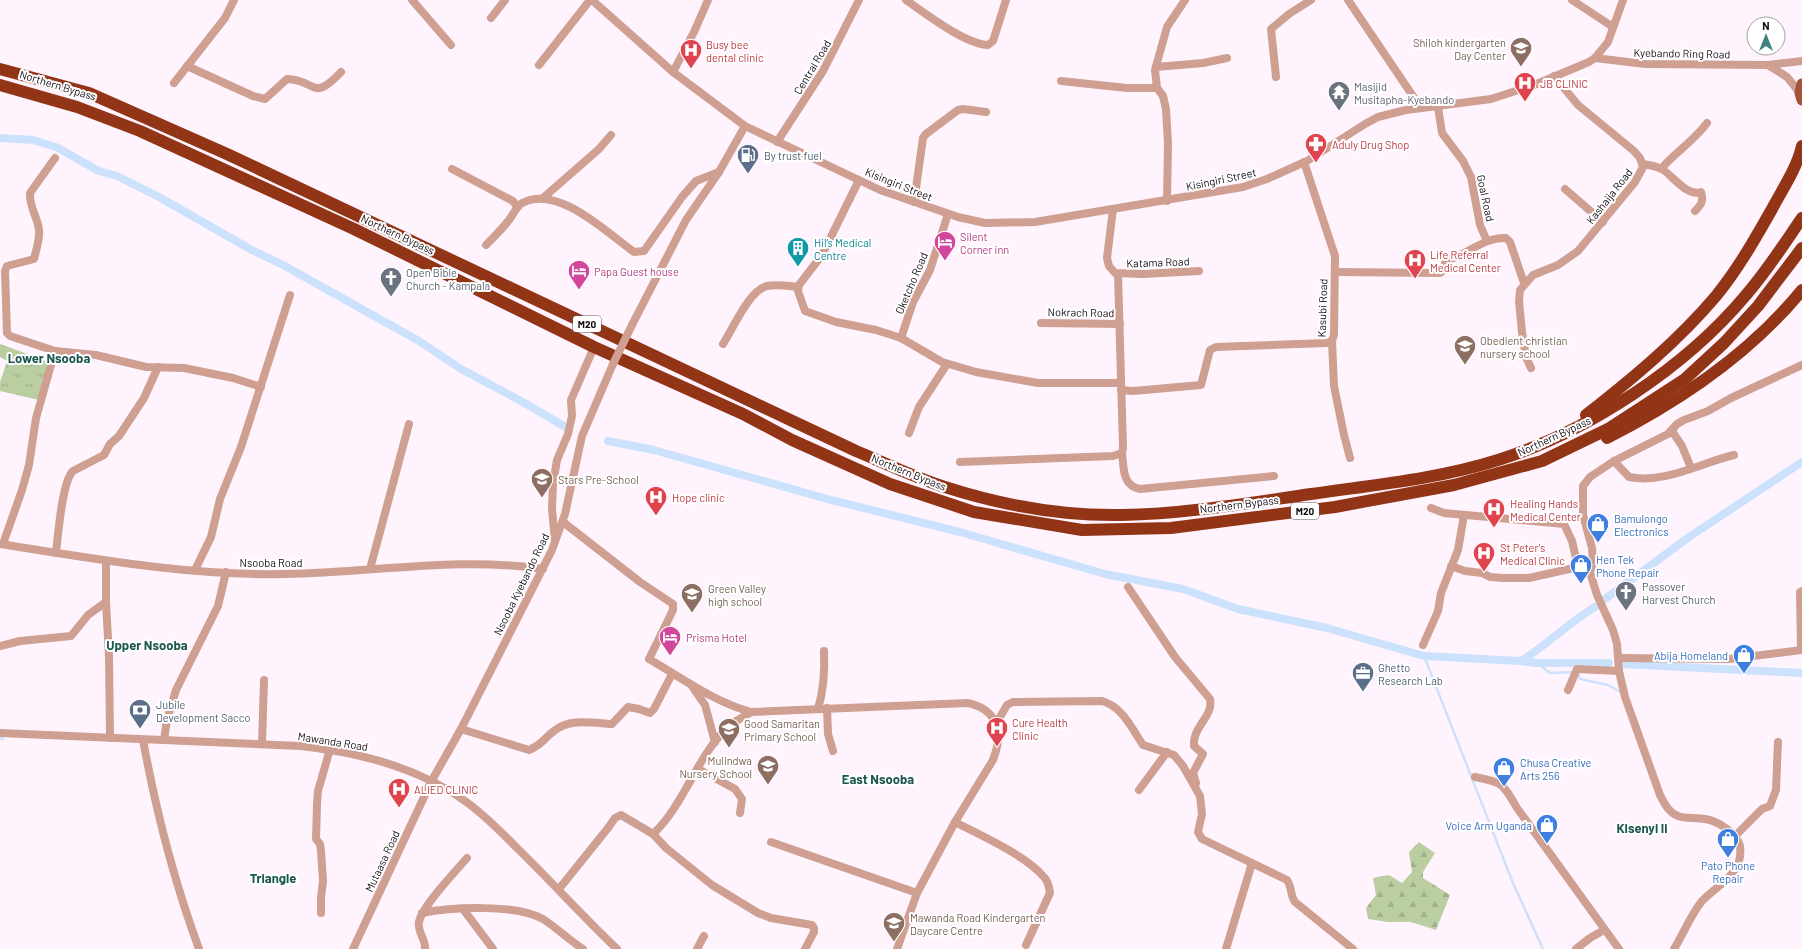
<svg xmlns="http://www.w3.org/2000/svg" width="1802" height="949" viewBox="0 0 1802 949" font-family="Barlow,sans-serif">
<defs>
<pattern id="grass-tufts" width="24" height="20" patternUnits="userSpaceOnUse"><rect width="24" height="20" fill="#bacea2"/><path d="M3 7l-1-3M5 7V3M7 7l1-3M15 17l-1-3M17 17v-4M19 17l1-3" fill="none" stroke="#9fb08b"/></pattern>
<pattern id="forest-firs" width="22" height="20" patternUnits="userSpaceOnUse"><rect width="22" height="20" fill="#bacea2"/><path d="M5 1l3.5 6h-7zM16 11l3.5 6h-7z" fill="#9fb08b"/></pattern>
</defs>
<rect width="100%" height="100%" fill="#fff4fe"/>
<polygon fill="url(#grass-tufts)" points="0,344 44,360 48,366 39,400 0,391 0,382 7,361 0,357"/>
<polygon fill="url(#forest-firs)" points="1419,842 1435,853 1423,872 1423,878 1450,895 1436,930 1411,922 1388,922 1368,919 1366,908 1376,895 1373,878 1389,875 1402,883 1412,872 1409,852"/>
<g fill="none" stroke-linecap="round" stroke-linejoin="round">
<g stroke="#cbe1fc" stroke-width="2.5">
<polyline points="1424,656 1513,883 1543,949"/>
<polyline points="1537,663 1550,673 1573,672"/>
<polyline points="1578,674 1580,679 1608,685 1619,691"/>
<polyline points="0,738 3,739"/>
</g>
<g stroke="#cbe1fc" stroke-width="8">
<polyline points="0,138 33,140 56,147 99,171 117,176 159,197 250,249 283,265 419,341 461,369 523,402 567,428"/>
<polyline points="608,441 654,450 831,500 960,532 1105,574 1183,589 1238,609 1327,628 1424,656 1521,661 1537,663 1609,663"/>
<polyline points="1605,599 1689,537 1802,462"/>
<path d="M1521,661C1547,645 1568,623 1595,607"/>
<polyline points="1622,664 1802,673"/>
</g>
<g stroke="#cf9f91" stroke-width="8">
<polyline points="412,0 451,45"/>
<polyline points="592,0 673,72 745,126 880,190 958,217 985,223 1035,222 1243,187 1267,179 1307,161 1365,124 1378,117 1406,110 1491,99 1534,85 1589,62 1595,58 1608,42 1623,0"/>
<path d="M906,0C926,14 965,44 988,45L993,41L1006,0"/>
<polyline points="1348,0 1421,108"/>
<polyline points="1572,0 1613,27"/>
<polyline points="491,18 505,0"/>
<polyline points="1595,58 1645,64 1768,65 1802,61"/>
<polyline points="539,65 590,0"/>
<polyline points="1768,65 1787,77 1800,93"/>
<path d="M187,66L253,96L265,99L287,79C317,80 312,103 341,72"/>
<polyline points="1156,67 1203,63 1227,58"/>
<polyline points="673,72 694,32 708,0"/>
<polyline points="1276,77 1271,29 1289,14 1311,0"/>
<polyline points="1061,81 1127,88 1157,88"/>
<polyline points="174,83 225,18 234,0"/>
<polyline points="1438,107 1442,133 1463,161 1471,177 1480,225 1487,241"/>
<polyline points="777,142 823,71 859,0"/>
<polyline points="1304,162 1335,256 1334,335 1332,341 1334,386 1344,435 1350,458"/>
<path d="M1643,164C1649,165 1656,166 1662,169C1673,176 1687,197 1701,192C1704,201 1701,205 1695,211"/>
<polyline points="452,169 513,201 517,207"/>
<path d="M1661,169C1675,152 1694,141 1707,123"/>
<polyline points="859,180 822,255 799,285 798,291 805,311 836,322 876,330 901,338 942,362 976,372 1038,383 1121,383"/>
<polyline points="1565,189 1603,222"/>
<polyline points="543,198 599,149 611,135"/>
<polyline points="1167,201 1168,144 1166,109 1163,96 1157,88 1155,70 1167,27 1185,0"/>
<polyline points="914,202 923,138 926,134 958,110 963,109 986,112"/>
<polyline points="1113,209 1107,258 1109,266 1115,273 1143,274 1199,271"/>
<path d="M486,245C494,237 502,229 509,220C513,215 516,207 522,203C558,184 607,233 634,252L644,251L682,197L696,181L719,172"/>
<path d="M1335,272L1440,273L1444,270L1445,263L1448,260C1468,254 1484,237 1506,238L1510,242L1524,283"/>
<polyline points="1041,323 1120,324"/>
<polyline points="632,325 686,220 719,172 745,126"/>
<polyline points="901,338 913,302 930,270 948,214"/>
<path d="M723,344C733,329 749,290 767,286C777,284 789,286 798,287"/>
<polyline points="55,351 96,355 146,367 184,368 233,378 261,387"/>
<polyline points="1531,368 1526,357 1522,332 1519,301 1520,290 1533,275 1558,265 1578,251 1635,182 1643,167 1640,158 1634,151 1578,105 1554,76"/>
<polyline points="1121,390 1133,391 1201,385 1210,350 1216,347 1327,343 1332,341"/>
<polyline points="1672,431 1682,446 1691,468"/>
<polyline points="909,433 919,407 947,364"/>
<path d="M1122,453C1124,468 1122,486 1140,489L1274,476"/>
<path d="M1614,461L1629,477C1665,484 1700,463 1734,455"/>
<polyline points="960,462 1113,456 1122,453 1123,448 1118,274"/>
<polyline points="1431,508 1444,513 1564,524 1572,541 1578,567"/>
<path d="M563,522L640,582L673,604V610L649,659C682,678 714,702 751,712"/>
<polyline points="555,541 552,509 553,484 557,460 568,434 572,416 571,400 594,347"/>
<path d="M0,544C95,559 190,576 286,574C372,573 457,556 543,569"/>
<path d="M3,544L22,490L29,465L36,418L55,351L10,336L7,333L5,271L7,266L34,259C36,250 40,240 39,230C38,218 29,207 30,193L55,158"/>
<path d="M56,553C58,536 62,481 73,471L104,455L110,444L119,436L144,398L158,367"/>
<polyline points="1451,566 1465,571 1482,573 1490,577 1504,578 1529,578 1578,567 1590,572"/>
<polyline points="370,569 409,424"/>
<polyline points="195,570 211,537 220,499 241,447 290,295"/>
<path d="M1128,587L1175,657L1210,699C1214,716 1192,727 1194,746L1203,754L1193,773L1196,783"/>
<polyline points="106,602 109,656 110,738"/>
<polyline points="1423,645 1438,611 1441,593 1458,550 1464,515"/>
<polyline points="0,646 20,641 71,636 88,615 106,602 106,561"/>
<polyline points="1801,650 1800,592 1802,591"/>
<polyline points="1619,658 1729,659 1802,650"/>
<polyline points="692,686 705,705 715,742"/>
<polyline points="1568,690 1577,669 1619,671"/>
<polyline points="827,708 828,734 833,751"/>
<path d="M818,709C824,689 825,671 824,651"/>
<path d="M997,722L1007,705L1013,702L1102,701C1123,707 1132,729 1143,745L1174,755L1183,766L1200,796L1202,814L1198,832L1202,839L1287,880C1292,887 1290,895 1295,902L1353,949"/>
<path d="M461,729L529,750C543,744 543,739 554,731C569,718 593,723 612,724L628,707L639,709L650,713L654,709L672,674"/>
<path d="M0,733L300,746C358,752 417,767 465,801C485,815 502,833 519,850C552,882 583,917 617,949"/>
<path d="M143,740C156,811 174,881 199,949"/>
<polyline points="164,740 167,720 176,690 218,606 226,572"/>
<polyline points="262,744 264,680"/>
<polyline points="698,769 735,789 742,799 740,813"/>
<path d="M1475,777C1503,782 1503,784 1517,808L1619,949"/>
<polyline points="1139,790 1167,752"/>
<path d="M955,822C980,835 1025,855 1043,876C1048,880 1049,887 1050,893L1026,945"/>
<path d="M653,834C685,804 696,757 728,727C735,721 744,717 751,712L967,703C974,704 979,706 985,710C1003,723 1000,741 993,760L955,822L917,893L897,949"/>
<polyline points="1735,836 1762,809 1770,806 1776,790 1778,742"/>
<polyline points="771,842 917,893"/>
<polyline points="559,889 608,828 615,818 621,815 653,834 666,848 712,885 758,913 771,918 812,925 814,928 814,932 805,949"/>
<polyline points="463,909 493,949"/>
<polyline points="321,913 321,898 323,881 321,851 320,844 316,839 317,803 318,791 330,749"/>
<path d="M422,913C452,907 516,904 543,919C557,928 569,940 583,949"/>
<polyline points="353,949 431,782 461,729 552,550 565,514 582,436 613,364"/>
<path d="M425,949C426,939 417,932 419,922C422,906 455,872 467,858"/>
<polyline points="697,949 704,936"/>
<polyline points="1226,949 1252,863"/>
<polyline points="1576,949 1590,938 1604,930"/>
<path d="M1674,949C1684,933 1690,916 1702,901C1718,884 1744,874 1740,846C1737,833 1718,821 1705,819C1696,817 1686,819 1678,816C1668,812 1664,803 1660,795L1625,697L1619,671L1617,644L1613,630L1597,595L1590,572L1593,563L1592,548L1583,515V486L1590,477L1614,461L1668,434L1677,424L1684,420L1708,411L1731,398L1802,365"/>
</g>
<polyline stroke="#a4533b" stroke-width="11" points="1802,84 1800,93 1802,100"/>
<g stroke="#923517" stroke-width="12">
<path d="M0,69L89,93L227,154L856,451C885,463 915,478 945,487C1001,505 1062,516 1122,515C1185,514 1248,503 1311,494C1373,485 1438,479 1498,460C1588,432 1686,367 1746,295C1767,271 1784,244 1802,218"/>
<polyline points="0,85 77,107 140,131 354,229 594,347 743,414 792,440 890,484 974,512 1082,530 1171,528 1335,507 1454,485 1542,461 1608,429 1685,379 1724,343 1758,306 1802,248"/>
<path d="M1586,415C1632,379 1678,341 1716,296C1738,269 1755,239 1772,209C1782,190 1797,168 1802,146"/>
<path d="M1607,438C1680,401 1750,354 1802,290"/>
</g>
<polyline stroke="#cf9f91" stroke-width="8" points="613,364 632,325"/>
</g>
<defs>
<g id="school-pin" transform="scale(1.15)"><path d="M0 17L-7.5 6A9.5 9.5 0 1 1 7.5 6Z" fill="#8d6e63" stroke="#fff"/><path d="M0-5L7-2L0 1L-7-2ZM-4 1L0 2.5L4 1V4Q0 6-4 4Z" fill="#fff"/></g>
<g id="hospital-pin" transform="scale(1.15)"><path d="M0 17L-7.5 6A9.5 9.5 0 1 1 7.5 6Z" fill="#e0444e" stroke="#fff"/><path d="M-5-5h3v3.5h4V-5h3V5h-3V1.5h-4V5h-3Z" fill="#fff"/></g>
<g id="temple-pin" transform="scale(1.15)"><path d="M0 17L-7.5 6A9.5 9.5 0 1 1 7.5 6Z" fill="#6b7280" stroke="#fff"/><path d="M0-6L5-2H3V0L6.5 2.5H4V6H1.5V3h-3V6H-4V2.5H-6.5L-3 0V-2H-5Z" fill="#fff"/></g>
<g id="pharmacy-pin" transform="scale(1.15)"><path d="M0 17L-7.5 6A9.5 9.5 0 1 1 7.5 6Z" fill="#e0444e" stroke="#fff"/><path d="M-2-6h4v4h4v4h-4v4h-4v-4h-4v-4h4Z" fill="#fff"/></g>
<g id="fuel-pin" transform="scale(1.15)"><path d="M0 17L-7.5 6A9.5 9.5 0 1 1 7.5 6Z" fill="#5c6f8a" stroke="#fff"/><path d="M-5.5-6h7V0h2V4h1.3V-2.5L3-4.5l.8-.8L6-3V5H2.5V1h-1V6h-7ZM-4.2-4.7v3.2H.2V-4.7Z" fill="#fff"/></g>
<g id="hotel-pin" transform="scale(1.15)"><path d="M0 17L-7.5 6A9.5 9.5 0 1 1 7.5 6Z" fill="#d1479c" stroke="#fff"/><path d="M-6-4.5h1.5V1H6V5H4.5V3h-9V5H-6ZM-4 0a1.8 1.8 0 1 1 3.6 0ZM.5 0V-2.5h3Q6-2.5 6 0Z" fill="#fff"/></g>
<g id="building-pin" transform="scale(1.15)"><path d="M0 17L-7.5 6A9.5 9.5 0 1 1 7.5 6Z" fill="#0f9aa8" stroke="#fff"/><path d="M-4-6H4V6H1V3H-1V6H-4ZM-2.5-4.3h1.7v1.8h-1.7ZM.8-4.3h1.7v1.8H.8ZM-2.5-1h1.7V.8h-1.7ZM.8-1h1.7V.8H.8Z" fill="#fff"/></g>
<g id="church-pin" transform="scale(1.15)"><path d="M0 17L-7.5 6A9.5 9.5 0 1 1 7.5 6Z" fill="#6b7280" stroke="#fff"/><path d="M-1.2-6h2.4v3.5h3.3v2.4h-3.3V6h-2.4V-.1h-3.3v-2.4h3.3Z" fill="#fff"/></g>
<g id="shop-pin" transform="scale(1.15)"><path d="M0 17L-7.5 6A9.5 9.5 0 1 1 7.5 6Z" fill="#3f7fe0" stroke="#fff"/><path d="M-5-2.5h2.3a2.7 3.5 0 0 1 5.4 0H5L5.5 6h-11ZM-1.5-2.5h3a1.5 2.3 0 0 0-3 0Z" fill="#fff"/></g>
<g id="office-pin" transform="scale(1.15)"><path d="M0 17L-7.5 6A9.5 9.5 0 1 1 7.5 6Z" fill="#5c6f8a" stroke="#fff"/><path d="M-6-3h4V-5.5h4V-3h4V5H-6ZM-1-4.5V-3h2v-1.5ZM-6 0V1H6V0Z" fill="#fff"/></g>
<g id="bank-pin" transform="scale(1.15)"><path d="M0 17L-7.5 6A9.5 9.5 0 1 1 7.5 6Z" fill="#5c6f8a" stroke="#fff"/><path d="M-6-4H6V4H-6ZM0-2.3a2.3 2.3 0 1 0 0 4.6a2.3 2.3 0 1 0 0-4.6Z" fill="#fff"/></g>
</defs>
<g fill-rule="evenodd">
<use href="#school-pin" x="1521" y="48"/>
<use href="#hospital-pin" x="691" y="50"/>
<use href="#hospital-pin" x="1525" y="83"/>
<use href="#temple-pin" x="1339" y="92"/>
<use href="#pharmacy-pin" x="1316" y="144"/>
<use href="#fuel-pin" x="748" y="155"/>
<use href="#hotel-pin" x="945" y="242"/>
<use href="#building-pin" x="798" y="248"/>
<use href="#hospital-pin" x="1415" y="260"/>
<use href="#hotel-pin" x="579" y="271"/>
<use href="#church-pin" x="391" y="278"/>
<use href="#school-pin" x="1465" y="346"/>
<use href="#school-pin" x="542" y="479"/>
<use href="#hospital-pin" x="656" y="497"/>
<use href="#hospital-pin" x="1494" y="509"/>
<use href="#shop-pin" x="1598" y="524"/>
<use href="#hospital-pin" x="1484" y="553"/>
<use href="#shop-pin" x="1581" y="565"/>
<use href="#church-pin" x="1626" y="592"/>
<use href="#school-pin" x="692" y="594"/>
<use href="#hotel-pin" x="670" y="637"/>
<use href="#shop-pin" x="1744" y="655"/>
<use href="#office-pin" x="1363" y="673"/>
<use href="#bank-pin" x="140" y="710"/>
<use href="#hospital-pin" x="997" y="728"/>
<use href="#school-pin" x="729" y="729"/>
<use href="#school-pin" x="768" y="766"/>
<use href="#shop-pin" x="1504" y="768"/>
<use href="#hospital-pin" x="399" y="789"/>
<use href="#shop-pin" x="1547" y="825"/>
<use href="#shop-pin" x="1728" y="839"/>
<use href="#school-pin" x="894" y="923"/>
</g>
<g text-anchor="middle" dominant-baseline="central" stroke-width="4" stroke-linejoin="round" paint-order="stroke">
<g fill="#fff" stroke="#5b555a" stroke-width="1">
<rect x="573" y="316" width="28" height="16" rx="3"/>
<rect x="1291" y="503" width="28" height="16" rx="3"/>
</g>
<g font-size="10" font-weight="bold" fill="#150c14">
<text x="587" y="324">M20</text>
<text x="1305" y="511">M20</text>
</g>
<g font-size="11" fill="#785e54" stroke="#fff" text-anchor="start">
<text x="1506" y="42" text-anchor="end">Shiloh kindergarten<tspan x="1506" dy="13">Day Center</tspan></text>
<text x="1480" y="340">Obedient christian<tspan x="1480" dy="13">nursery school</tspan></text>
<text x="558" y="479">Stars Pre-School</text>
<text x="708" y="588">Green Valley<tspan x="708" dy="13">high school</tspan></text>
<text x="744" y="723">Good Samaritan<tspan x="744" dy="13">Primary School</tspan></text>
<text x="752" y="760" text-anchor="end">Mulindwa<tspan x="752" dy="13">Nursery School</tspan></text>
<text x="910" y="917">Mawanda Road Kindergarten<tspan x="910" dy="13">Daycare Centre</tspan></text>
</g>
<g font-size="11" fill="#be3a42" stroke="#fff" text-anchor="start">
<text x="706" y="44">Busy bee<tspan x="706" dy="13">dental clinic</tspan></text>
<text x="1540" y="83">JB CLINIC</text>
<text x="1332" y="144">Aduly Drug Shop</text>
<text x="1430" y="254">Life Referral<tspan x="1430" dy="13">Medical Center</tspan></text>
<text x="672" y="497">Hope clinic</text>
<text x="1510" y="503">Healing Hands<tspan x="1510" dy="13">Medical Center</tspan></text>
<text x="1500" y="547">St Peter's<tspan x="1500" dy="13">Medical Clinic</tspan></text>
<text x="1012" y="722">Cure Health<tspan x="1012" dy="13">Clinic</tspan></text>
<text x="414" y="789">ALIED CLINIC</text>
</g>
<g font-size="11" fill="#150c14" stroke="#fff">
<text transform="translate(1682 53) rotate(1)">Kyebando Ring Road</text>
<text transform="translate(812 67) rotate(-59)">Central Road</text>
<text transform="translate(58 85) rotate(17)">Northern Bypass</text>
<text transform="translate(1221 179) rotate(-12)">Kisingiri Street</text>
<text transform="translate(899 184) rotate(22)">Kisingiri Street</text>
<text transform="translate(1609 196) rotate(-52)">Kashaija Road</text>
<text transform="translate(1486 198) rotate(78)">Goal Road</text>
<text transform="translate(398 234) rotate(25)">Northern Bypass</text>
<text transform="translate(1158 262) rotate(-2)">Katama Road</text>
<text transform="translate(911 283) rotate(-67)">Oketcho Road</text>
<text transform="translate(1322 308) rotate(-88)">Kasubi Road</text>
<text transform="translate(1081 312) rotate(1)">Nokrach Road</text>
<text transform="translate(1554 436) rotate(-25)">Northern Bypass</text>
<text transform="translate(909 472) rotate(22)">Northern Bypass</text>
<text transform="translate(1239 504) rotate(-7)">Northern Bypass</text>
<text x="271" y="562">Nsooba Road</text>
<text transform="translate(521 584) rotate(-64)">Nsooba Kyebando Road</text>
<text transform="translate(333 741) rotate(9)">Mawanda Road</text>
<text transform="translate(382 861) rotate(-65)">Mutaasa Road</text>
</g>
<g font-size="11" fill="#5b616d" stroke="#fff" text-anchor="start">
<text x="1354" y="86">Masijid<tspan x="1354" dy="13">Musitapha-Kyebando</tspan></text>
<text x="406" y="272">Open Bible<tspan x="406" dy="13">Church - Kampala</tspan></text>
<text x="1642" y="586">Passover<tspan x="1642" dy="13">Harvest Church</tspan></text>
</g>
<g font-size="11" fill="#4e5e75" stroke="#fff" text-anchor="start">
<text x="764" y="155">By trust fuel</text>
<text x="1378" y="667">Ghetto<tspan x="1378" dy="13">Research Lab</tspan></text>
<text x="156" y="704">Jubile<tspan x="156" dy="13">Development Sacco</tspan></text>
</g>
<g font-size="11" fill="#b23c85" stroke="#fff" text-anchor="start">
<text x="960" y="236">Silent<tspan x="960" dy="13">Corner inn</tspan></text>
<text x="594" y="271">Papa Guest house</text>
<text x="686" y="637">Prisma Hotel</text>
</g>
<g font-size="11" fill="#0d838f" stroke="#fff" text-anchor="start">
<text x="814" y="242">Hil’s Medical<tspan x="814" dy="13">Centre</tspan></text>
</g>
<g font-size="11" fill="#366cbe" stroke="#fff" text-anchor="start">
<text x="1614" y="518">Bamulongo<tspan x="1614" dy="13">Electronics</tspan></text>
<text x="1596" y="559">Hen Tek<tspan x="1596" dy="13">Phone Repair</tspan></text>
<text x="1728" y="655" text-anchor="end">Abija Homeland</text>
<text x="1520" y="762">Chusa Creative<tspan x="1520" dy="13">Arts 256</tspan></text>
<text x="1532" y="825" text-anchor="end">Voice Arm Uganda</text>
<text x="1728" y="865" text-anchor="middle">Pato Phone<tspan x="1728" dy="13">Repair</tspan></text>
</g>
<g font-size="13" font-weight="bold" fill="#1d5751" stroke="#fff">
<text x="49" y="358">Lower Nsooba</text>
<text x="147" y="645">Upper Nsooba</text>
<text x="878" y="779">East Nsooba</text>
<text x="1642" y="828">Kisenyi Ii</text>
<text x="273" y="878">Triangle</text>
</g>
</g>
<g transform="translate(1766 36)"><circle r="19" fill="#ffffff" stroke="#a19ea1"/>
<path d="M0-3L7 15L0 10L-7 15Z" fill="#3d837b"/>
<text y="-6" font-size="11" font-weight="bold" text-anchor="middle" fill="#150c14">N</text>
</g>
</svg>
